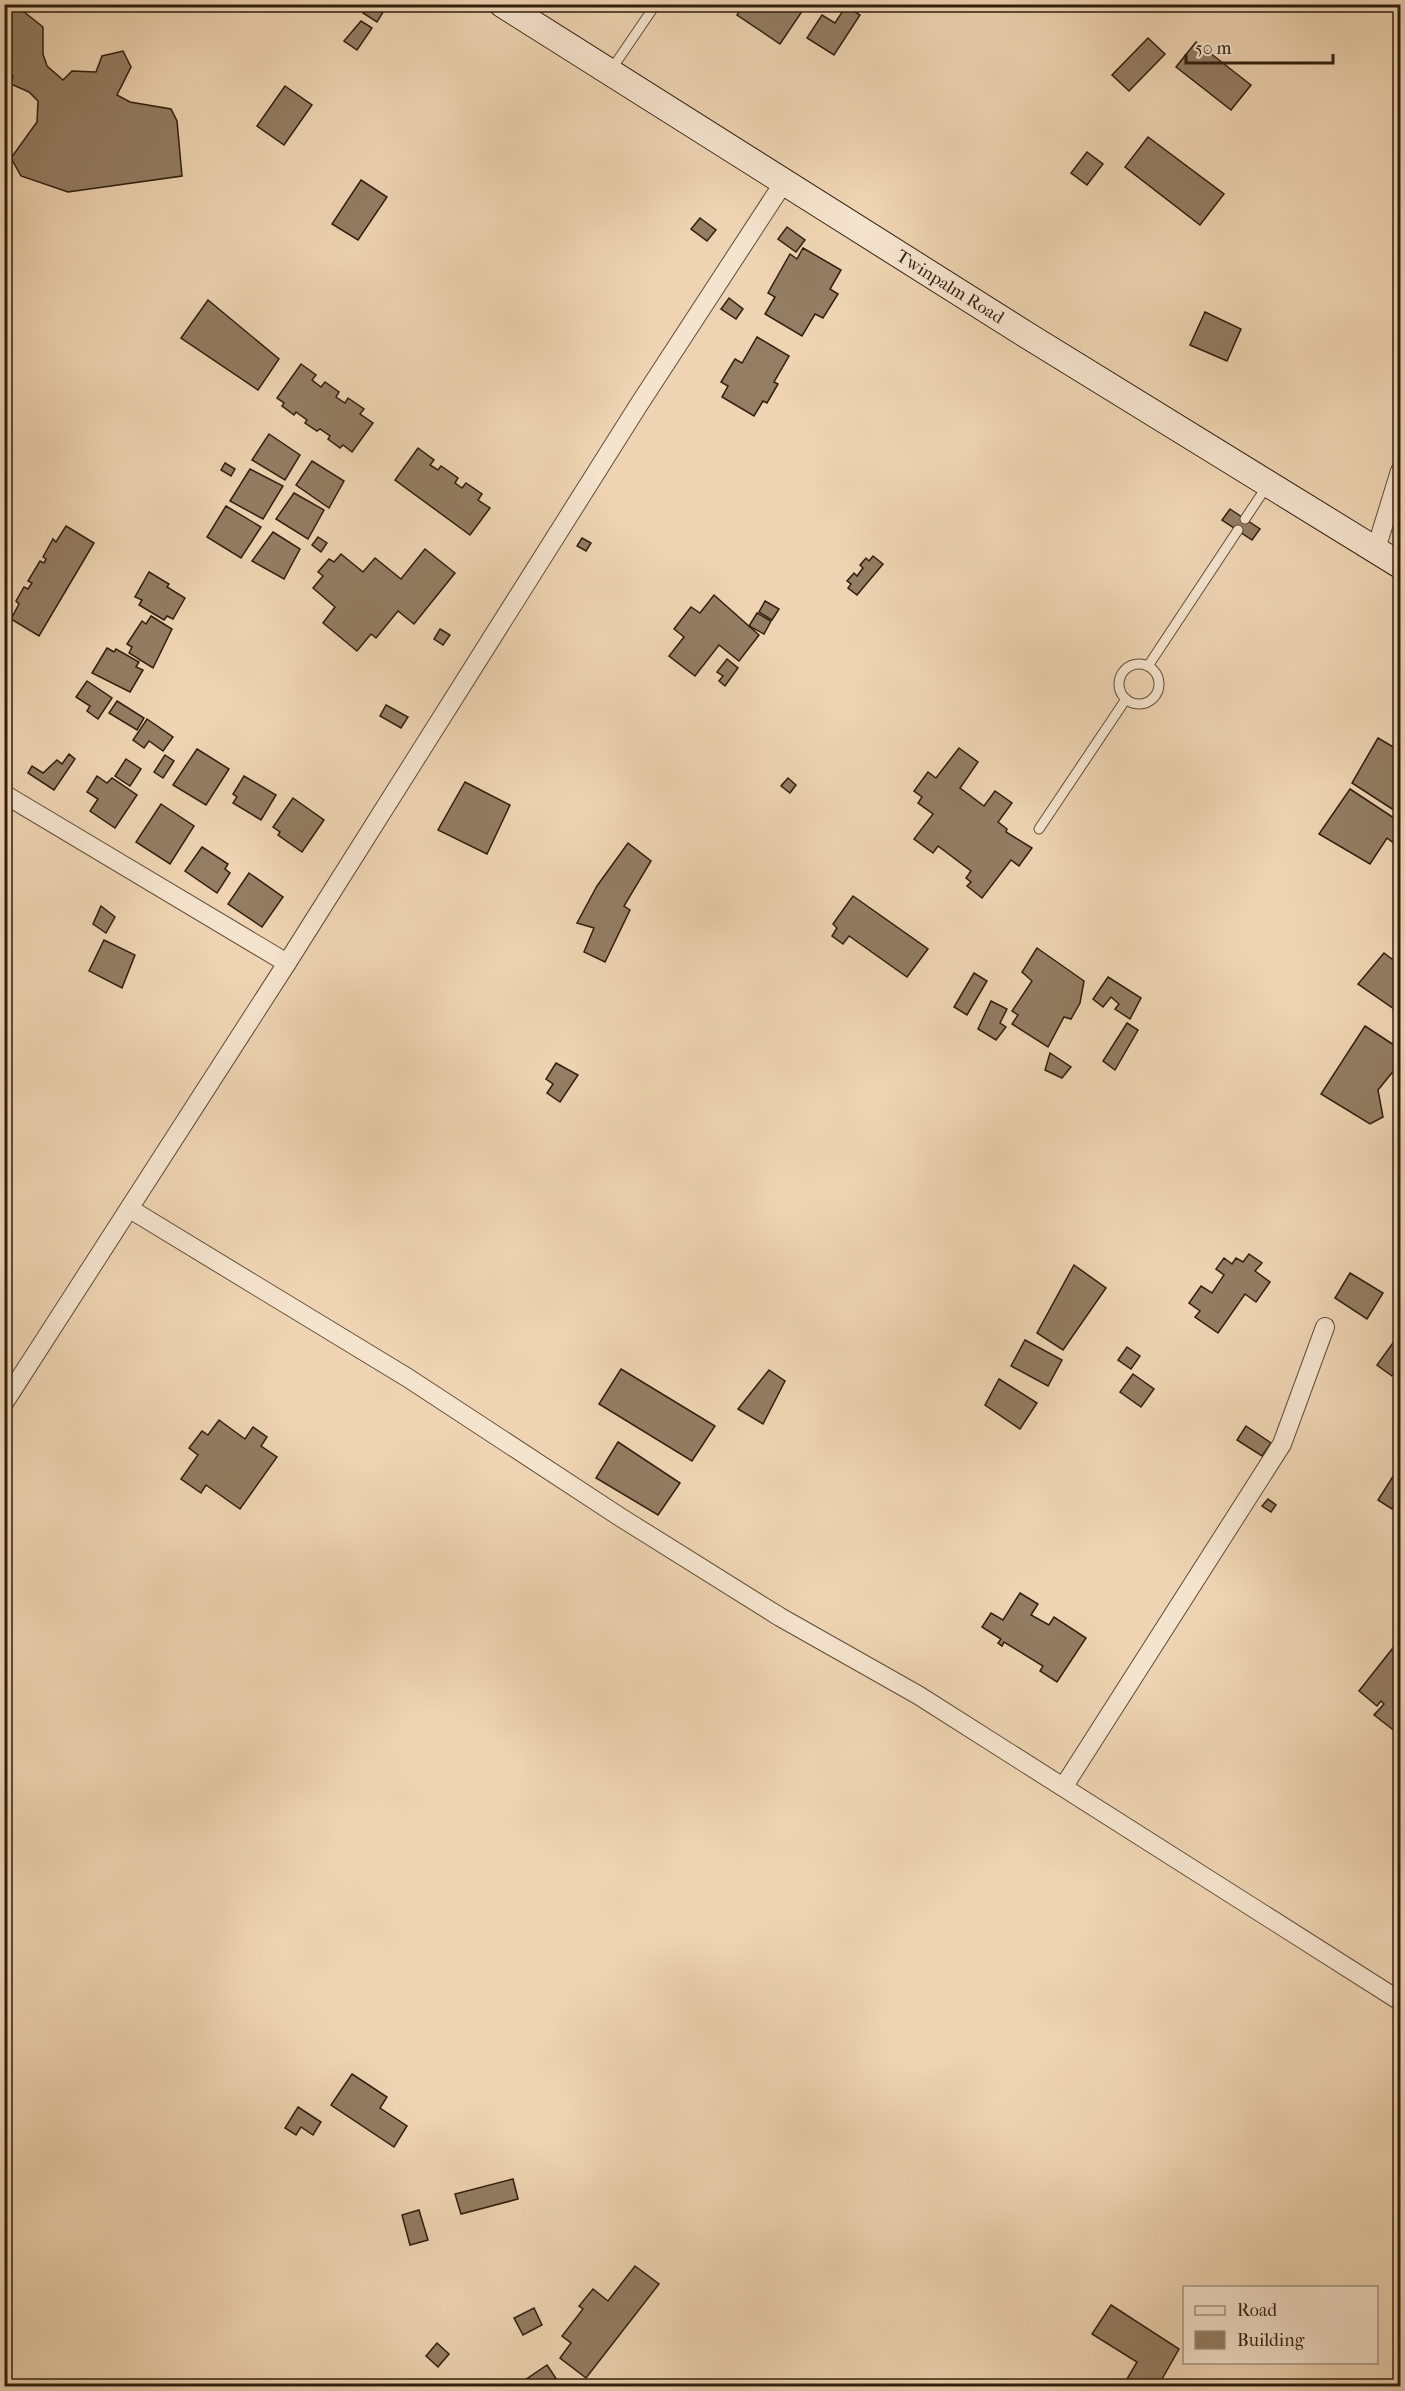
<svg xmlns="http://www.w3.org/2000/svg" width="1405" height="2391" viewBox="0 0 1405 2391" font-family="'IM FELL French Canon',serif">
<rect width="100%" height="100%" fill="#eed4b2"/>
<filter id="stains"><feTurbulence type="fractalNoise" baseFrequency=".00333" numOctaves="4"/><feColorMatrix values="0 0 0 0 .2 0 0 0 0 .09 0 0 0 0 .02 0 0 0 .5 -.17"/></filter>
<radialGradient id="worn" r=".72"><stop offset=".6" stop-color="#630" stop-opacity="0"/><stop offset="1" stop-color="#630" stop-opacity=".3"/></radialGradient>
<g fill="#937d63" stroke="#311e0e" stroke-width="1.5">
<polygon points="369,4 388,4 377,22 363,13"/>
<polygon points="744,4 807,4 780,44 737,15"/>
<polygon points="846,6 860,15 834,55 807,38 822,15 835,23"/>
<polygon points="4,9 24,12 43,27 43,54 47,66 63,80 72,71 96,72 102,56 123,51 131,67 117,95 130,102 171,109 177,121 182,176 68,192 21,176 11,158 37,122 38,101 29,92 11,84 13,76 4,70"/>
<polygon points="361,21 372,28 357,50 344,41"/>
<polygon points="1148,38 1165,54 1129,91 1112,75"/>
<polygon points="1196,42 1251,85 1231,110 1176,67"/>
<polygon points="285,86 312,105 284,145 257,126"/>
<polygon points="1148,137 1224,194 1200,225 1125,167"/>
<polygon points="1087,152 1103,164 1087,185 1071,173"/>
<polygon points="361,180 387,197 358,240 332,224"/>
<polygon points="700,218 716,230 707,241 691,229"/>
<polygon points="787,227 805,240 796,252 778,239"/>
<polygon points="803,248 841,270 830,289 838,294 823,318 815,314 802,336 765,314 775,297 768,293 790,254 797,259"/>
<polygon points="729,298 743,309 736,319 721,309"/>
<polygon points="208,300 279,359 258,390 181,338"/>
<polygon points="1205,312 1241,329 1227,361 1190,345"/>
<polygon points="757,337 789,356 774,382 778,384 767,403 763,401 754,416 722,397 728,386 721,382 735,359 742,363"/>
<polygon points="301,364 316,375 312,380 321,387 325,382 339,392 336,397 345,403 348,398 364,409 360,414 373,423 352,452 343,445 340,448 328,439 330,436 320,429 317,431 305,423 307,420 296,412 294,415 282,406 284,403 277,398"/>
<polygon points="269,434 300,455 285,480 252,460"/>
<polygon points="418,448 434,460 430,465 438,470 441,466 458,478 455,483 462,488 466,483 482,494 478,500 490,508 470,535 395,480"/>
<polygon points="312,461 344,481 329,508 296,485"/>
<polygon points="225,463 235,469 231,476 221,470"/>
<polygon points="250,469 283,486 263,519 230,501"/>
<polygon points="294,493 324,510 308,539 276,519"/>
<polygon points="226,506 261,527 241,558 207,537"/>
<polygon points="1230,509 1260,529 1252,540 1222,520"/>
<polygon points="66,526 94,543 39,636 11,619 19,604 16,601 24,587 28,589 32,583 28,581 40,561 44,563 46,559 43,557 53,539 56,542"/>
<polygon points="273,532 300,549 284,579 252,561"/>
<polygon points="318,537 327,543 321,552 312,545"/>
<polygon points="582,538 591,543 586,551 577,546"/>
<polygon points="425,549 455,573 414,624 398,611 376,638 371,634 357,651 323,623 335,607 313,588 323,576 318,572 329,559 334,562 341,554 363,572 375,558 401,579"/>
<polygon points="873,556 883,564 857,595 848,588 851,584 847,581 854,573 857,576 863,568 860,565 866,558 869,561"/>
<polygon points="149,572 169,584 167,587 185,598 173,619 167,616 164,620 139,605 142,600 135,597"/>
<polygon points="714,595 759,635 739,661 719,645 695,676 669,656 684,637 674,629 691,607 700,613"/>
<polygon points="765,601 779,609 772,620 759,612"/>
<polygon points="757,613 771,621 764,634 749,626"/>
<polygon points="151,616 172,629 153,668 129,653 132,647 127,644 142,621 146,624"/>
<polygon points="440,629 450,635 443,645 434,639"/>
<polygon points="107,648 114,652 116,649 139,662 136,667 143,670 130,692 92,673"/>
<polygon points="727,659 738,668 725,686 719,681 723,676 717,672"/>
<polygon points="87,681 112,698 98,719 87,711 90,706 76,697"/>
<polygon points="117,701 144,718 137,730 109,713"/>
<polygon points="386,705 408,717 401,728 380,716"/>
<polygon points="147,719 173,737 163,751 149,741 144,748 133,740"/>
<polygon points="1378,738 1400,751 1400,814 1352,783"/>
<polygon points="959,748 978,762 960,788 984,806 995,791 1012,803 998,822 1007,829 1006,832 1032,848 1019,866 1011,860 982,898 967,886 971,882 966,878 971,871 938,846 933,853 914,839 933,814 918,803 922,797 914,791 928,772 936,778"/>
<polygon points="197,749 229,769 206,805 173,785"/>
<polygon points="69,754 75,759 54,790 28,773 32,766 43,773 57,760 62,764"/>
<polygon points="165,755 174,761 163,778 154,772"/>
<polygon points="126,759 141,769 130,786 115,776"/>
<polygon points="97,776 107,783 112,778 137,795 115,828 90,811 98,799 87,792"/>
<polygon points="244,776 276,795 261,820 233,803 237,797 233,794"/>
<polygon points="788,778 796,785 790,793 781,786"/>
<polygon points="465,782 510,805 487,854 438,830"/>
<polygon points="1350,789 1400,822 1400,848 1387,838 1370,864 1319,834"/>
<polygon points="293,798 324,820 302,852 278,835 280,832 273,827"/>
<polygon points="161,804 194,826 170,864 136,842"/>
<polygon points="628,843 651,861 624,906 630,910 605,962 584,952 594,928 577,923 597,886"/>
<polygon points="202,847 228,864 225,869 230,873 217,893 185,871"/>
<polygon points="249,873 283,897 262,927 228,904"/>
<polygon points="853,896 928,949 907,977 849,936 843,944 832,936 837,928 833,924"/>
<polygon points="101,906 115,917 106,933 93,924"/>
<polygon points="1400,927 1400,942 1394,939"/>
<polygon points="104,940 135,955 122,988 89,971"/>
<polygon points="1037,948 1084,981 1080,1003 1071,1019 1064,1017 1048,1047 1012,1024 1018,1015 1012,1011 1032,981 1022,972"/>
<polygon points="1384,953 1400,965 1400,1013 1358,984"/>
<polygon points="974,973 987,981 967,1015 954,1007"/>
<polygon points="1108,977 1141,998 1130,1019 1115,1009 1119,1004 1111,997 1103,1007 1093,999"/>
<polygon points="991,1001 1007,1009 1000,1023 1006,1027 996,1040 978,1029"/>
<polygon points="1127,1023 1138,1030 1115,1070 1103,1061"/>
<polygon points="1365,1026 1400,1049 1400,1063 1378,1090 1383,1117 1370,1124 1321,1094"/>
<polygon points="1050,1053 1071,1067 1062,1078 1045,1070"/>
<polygon points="556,1063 578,1075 560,1102 547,1093 553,1084 546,1079"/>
<polygon points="1249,1254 1262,1263 1255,1271 1270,1282 1256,1302 1245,1294 1218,1333 1195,1317 1200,1311 1189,1303 1201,1286 1212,1293 1224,1275 1216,1269 1224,1258 1232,1264 1236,1258 1243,1262"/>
<polygon points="1074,1265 1106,1288 1063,1350 1037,1333"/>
<polygon points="1350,1273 1383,1293 1367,1319 1335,1298"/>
<polygon points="1398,1336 1400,1338 1400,1363 1392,1376 1377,1365"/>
<polygon points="1025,1340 1062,1360 1048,1386 1011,1366"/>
<polygon points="1127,1347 1140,1356 1131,1369 1118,1360"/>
<polygon points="621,1369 715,1426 692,1461 599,1404"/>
<polygon points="769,1370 785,1381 763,1424 738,1409"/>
<polygon points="1133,1374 1154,1389 1141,1407 1120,1392"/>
<polygon points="999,1379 1037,1403 1020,1429 985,1405"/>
<polygon points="219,1420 245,1439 253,1427 267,1437 261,1446 277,1457 240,1509 206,1485 201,1493 181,1479 198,1455 189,1448 202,1431 208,1435"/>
<polygon points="1246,1426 1271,1443 1262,1456 1237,1440"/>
<polygon points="618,1442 680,1483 658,1515 596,1478"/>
<polygon points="1399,1467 1400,1496 1392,1509 1378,1500"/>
<polygon points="1268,1499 1276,1505 1271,1512 1262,1506"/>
<polygon points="1020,1593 1038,1604 1031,1615 1049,1625 1054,1617 1086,1638 1057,1682 1040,1671 1043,1666 1004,1642 1002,1646 998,1643 1001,1639 982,1627 991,1613 1003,1620"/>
<polygon points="1400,1639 1400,1726 1396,1732 1374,1715 1384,1704 1381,1701 1377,1706 1359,1691"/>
<polygon points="352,2074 387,2097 380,2108 407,2126 394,2147 331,2105"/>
<polygon points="298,2107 321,2122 313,2135 301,2127 296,2135 285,2128"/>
<polygon points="513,2179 518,2199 461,2214 455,2194"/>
<polygon points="419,2210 428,2240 410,2245 402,2215"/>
<polygon points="635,2266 659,2284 586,2378 560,2358 571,2343 562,2336 583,2309 579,2306 593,2289 608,2301"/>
<polygon points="1111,2305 1179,2349 1158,2386 1123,2386 1137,2362 1092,2334"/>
<polygon points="534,2308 542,2325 523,2335 514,2318"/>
<polygon points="437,2343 449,2354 438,2367 426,2356"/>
<polygon points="547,2365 561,2386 529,2386 525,2380"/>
<polygon points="486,2379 496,2386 480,2386"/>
</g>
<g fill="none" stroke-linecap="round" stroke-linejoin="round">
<g stroke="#604c37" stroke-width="11">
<g id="service">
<polyline points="611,70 656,4"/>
<polyline points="1245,519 1267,486"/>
<circle cx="1139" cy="684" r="20"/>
<polyline points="1148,666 1238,530"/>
<polyline points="1039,829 1126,699"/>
</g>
</g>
<g stroke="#604c37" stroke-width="20">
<g id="minor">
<polyline points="1376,549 1400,471"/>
<polyline points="4,794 287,963"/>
<polyline points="130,1209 408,1378 620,1517 780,1617 918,1695 1400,2001"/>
<polyline points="4,1403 287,963 638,406 784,182"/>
<polyline points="1064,1786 1282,1444 1325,1327"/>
</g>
</g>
<g stroke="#311e0e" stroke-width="28">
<polyline id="secondary" points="502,4 1025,334 1400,565"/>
</g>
<use href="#service" stroke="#f4e3cd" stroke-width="9"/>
<use href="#minor" stroke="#f4e3cd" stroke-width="18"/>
<use href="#secondary" stroke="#f4e3cd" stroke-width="26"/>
</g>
<g text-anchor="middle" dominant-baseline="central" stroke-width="4.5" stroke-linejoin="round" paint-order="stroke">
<g font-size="18" fill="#311e0e" stroke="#f4e3cd">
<text transform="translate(950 287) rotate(32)">Twinpalm Road</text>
</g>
</g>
<rect width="1405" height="2391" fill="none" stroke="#eed4b2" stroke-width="24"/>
<rect x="6" y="6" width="1393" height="2379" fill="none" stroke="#311e0e" stroke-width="3"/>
<rect x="12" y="12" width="1381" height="2367" fill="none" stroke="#311e0e" stroke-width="1.5"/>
<rect x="1183" y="2286" width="195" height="78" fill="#f4e3cd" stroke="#a69481" stroke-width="1.5"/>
<rect x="1195" y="2306" width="30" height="9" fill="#f4e3cd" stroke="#a69481" stroke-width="1.5"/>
<text x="1237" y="2316" font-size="18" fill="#311e0e">Road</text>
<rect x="1195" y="2331" width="30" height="18" fill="#937d63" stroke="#a69481" stroke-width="1.5"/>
<text x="1237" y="2346" font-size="18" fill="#311e0e">Building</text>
<path d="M1186 54v9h147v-9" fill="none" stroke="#311e0e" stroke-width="3"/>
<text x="1195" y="54" font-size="18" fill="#311e0e" stroke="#f4e3cd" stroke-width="4.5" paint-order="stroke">50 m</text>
<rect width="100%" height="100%" filter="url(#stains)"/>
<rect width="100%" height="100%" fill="url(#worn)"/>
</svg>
